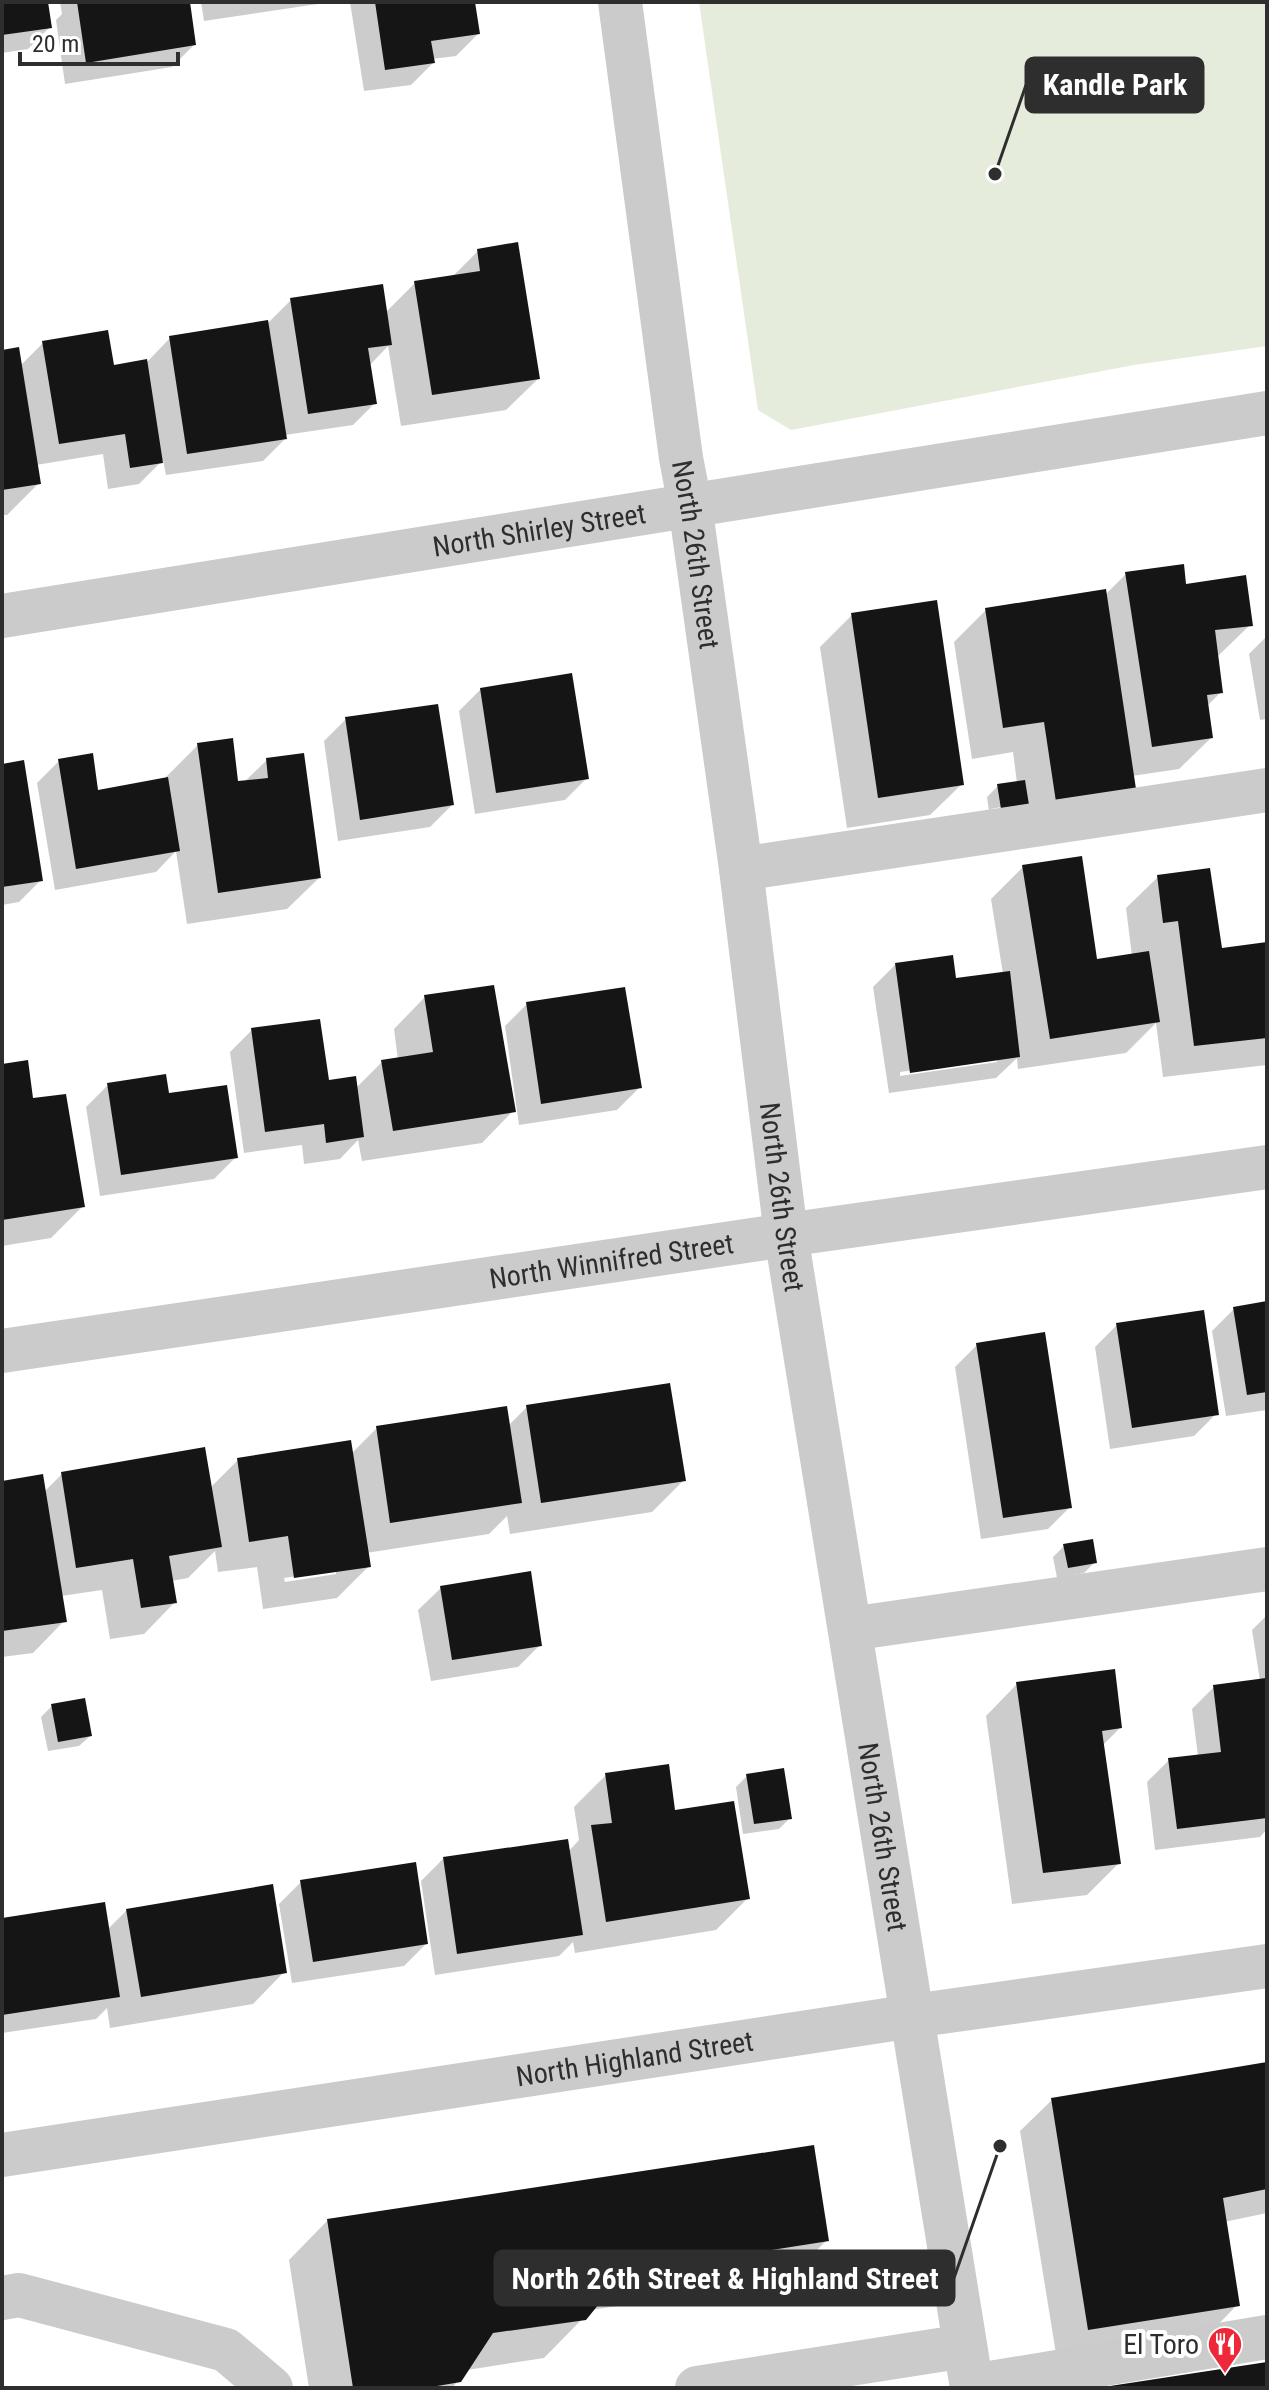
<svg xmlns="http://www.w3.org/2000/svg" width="1269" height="2390" viewBox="0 0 1269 2390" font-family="'Roboto Condensed',sans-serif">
<rect width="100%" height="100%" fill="#fff"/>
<polygon fill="#e5ecdb" points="699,2 1267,2 1267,346 1134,365 791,430 758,410"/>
<g fill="#0003" fill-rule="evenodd">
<polygon points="2,2 46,2 50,27 28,49 2,53"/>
<polygon points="60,2 188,2 194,45 172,67 65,84 56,20 62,14"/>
<polygon points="201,2 320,2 318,4 204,21"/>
<polygon points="350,2 473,2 478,34 456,56 432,59 433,63 411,85 364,91"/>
<polygon points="478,251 538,379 506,410 401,426 388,346 369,366 375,403 353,425 285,435 285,439 263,461 166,475 163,460 139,484 108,489 103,454 36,465 39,483 7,515 2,515 2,352 20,366 43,343 112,367 148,361 170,338 269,322 291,300 385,313 415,283 451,278"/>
<path d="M1126,574L1185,586L1250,625L1217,657L1221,692L1207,706L1211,738L1179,769L1132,776L1134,789L990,819L987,797L998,786L1017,783L1013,752L972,759L954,642L986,610L1105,595ZM1017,804L991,812V809Z"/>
<polygon points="852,615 962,784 930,815 847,828 820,647"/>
<polygon points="1267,636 1267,719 1260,720 1249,654"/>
<polygon points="481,689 587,778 565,800 475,814 459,711"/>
<polygon points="346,719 452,805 430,827 338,841 324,741"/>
<polygon points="198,745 237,784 243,783 267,760 319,878 287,909 187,924 176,851 156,872 55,890 37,783 59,761 97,792 166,780 166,777"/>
<polygon points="2,766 41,880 19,902 2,905"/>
<path d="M1023,867L1096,961L1132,956L1126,908L1158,877L1220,950L1267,944V1065L1163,1077L1156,1023L1126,1053L1018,1069L1017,1058L996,1078L889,1093L873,987L895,965L954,980L1003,974L991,899ZM997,1058V1062L900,1076V1072Z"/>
<polygon points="425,997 513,1111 482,1143 362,1161 358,1140 340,1159 304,1164 302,1145 244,1153 230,1052 252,1030 327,1082 356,1088 382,1062 398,1060 394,1029"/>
<polygon points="527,1004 639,1088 617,1110 519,1125 505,1026"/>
<polygon points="2,1066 32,1100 82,1207 51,1238 2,1246"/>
<polygon points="108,1085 167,1095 236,1157 214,1179 100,1196 86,1107"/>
<polygon points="1267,1304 1267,1410 1226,1416 1212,1331 1234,1309"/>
<polygon points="1117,1325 1216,1414 1194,1436 1110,1449 1095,1347"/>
<polygon points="977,1345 1070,1507 1048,1529 981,1539 955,1367"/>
<path d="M527,1407L684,1480L652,1512L510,1534L507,1516L489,1534L366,1553L369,1566L337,1598L263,1609L257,1567L218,1572L215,1551L188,1578L171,1581L175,1602L144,1634L110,1639L102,1590L61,1596L64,1621L33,1653L2,1657V1483L44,1492L62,1474L210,1488L238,1460L351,1454L377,1428L508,1426ZM336,1570V1574L285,1582L284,1578Z"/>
<polygon points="1064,1546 1095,1562 1084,1573 1057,1578 1053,1557"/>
<polygon points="441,1588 540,1645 518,1667 431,1681 418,1610"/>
<polygon points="1267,1615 1267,1683 1265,1683 1267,1699 1267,1829 1260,1837 1155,1850 1147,1782 1169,1760 1198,1756 1192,1709 1214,1687 1260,1681 1252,1630"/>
<polygon points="1017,1684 1120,1728 1102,1746 1119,1863 1087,1895 1012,1904 986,1716"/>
<polygon points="52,1706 90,1736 79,1746 48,1751 41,1717"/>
<polygon points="606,1775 673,1812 747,1899 716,1930 575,1953 573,1942 559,1956 435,1975 421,1881 443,1859 568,1852 579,1840 574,1807"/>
<polygon points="747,1776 790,1818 779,1829 743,1834 736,1787"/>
<polygon points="301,1882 426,1944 404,1966 292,1983 279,1904"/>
<polygon points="127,1910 284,1972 253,2004 110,2028 107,2008 96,2019 2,2033 2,1920 107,1930"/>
<polygon points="1267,2064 1267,2213 1224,2222 1237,2305 1206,2337 1057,2360 1020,2131 1052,2100"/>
<polygon points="328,2220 826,2241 787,2280 591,2310 544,2358 467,2370 452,2388 309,2388 289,2260"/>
</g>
<g fill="#151515">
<polygon points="2,2 48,2 52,28 2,35"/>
<polygon points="77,2 190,2 196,45 86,63"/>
<polygon points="375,2 475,2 480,34 431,41 435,63 385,70"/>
<polygon points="518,242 540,379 432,395 414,281 480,271 477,249"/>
<polygon points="383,284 392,345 368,348 377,404 308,414 290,298"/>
<polygon points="268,320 287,439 187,454 169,336"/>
<polygon points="108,330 114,365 147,359 163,463 130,468 125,434 59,444 42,341"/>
<polygon points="19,347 41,484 2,490 2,350"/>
<polygon points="1184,564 1186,584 1246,575 1253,626 1215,630 1223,693 1207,695 1213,738 1152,747 1125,572"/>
<polygon points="1106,589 1136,789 1056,802 1044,722 1003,728 985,608"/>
<polygon points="937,600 964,785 878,798 851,613"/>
<polygon points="572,673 589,779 496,793 480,688"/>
<polygon points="438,704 454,805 360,820 345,717"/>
<polygon points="233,738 238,781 268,778 266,758 304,753 321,878 218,893 197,743"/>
<polygon points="93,753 98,790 168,777 180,851 76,869 58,759"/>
<polygon points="24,760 43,881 2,887 2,764"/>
<polygon points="1025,780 1029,805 1001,809 997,784"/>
<polygon points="1082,856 1097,959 1149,951 1160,1022 1050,1039 1022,865"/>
<polygon points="1210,868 1222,948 1267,942 1267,1038 1194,1046 1178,921 1163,923 1157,875"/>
<polygon points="953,955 956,978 1010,971 1020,1057 910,1073 895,963"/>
<polygon points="494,985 516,1112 393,1131 381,1060 433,1052 424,995"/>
<polygon points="625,987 642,1088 541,1104 526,1002"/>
<polygon points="320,1019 329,1080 356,1076 364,1137 326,1143 324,1124 265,1132 251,1028"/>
<polygon points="28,1060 33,1098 66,1094 85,1207 2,1220 2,1064"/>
<polygon points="166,1074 169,1093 227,1085 238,1158 121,1175 107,1083"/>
<polygon points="1267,1301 1267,1392 1247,1395 1233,1307"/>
<polygon points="1204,1310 1219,1415 1132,1428 1116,1323"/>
<polygon points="1045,1332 1072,1508 1003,1518 976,1343"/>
<polygon points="670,1383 686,1481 541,1503 526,1405"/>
<polygon points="507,1406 522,1503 390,1523 376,1426"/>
<polygon points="351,1440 371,1567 294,1578 288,1536 249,1542 237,1458"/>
<polygon points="205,1447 222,1547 169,1556 177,1603 141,1608 133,1559 76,1568 61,1472"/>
<polygon points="43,1474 67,1622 2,1631 2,1481"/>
<polygon points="1093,1539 1097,1563 1068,1568 1063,1544"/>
<polygon points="531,1571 542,1646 452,1660 440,1586"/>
<polygon points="1115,1669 1122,1728 1102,1731 1121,1864 1043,1873 1016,1682"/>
<polygon points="1266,1678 1267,1818 1177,1829 1168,1758 1221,1752 1213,1685"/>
<polygon points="85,1698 92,1736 58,1742 51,1704"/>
<polygon points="669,1764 675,1810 734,1801 750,1899 606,1922 591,1825 612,1823 605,1773"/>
<polygon points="784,1768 792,1819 754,1824 746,1774"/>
<polygon points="568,1839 583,1935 457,1954 443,1857"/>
<polygon points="416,1862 428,1944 313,1962 300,1880"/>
<polygon points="273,1884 287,1973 141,1997 126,1909"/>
<polygon points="105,1902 120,1997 2,2015 2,1918"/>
<polygon points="1267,2062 1267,2189 1223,2198 1240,2306 1088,2330 1051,2098"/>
<polygon points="814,2145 829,2241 624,2273 586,2320 493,2333 461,2382 425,2388 353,2388 327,2219"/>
<polygon points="1267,2362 1267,2388 1110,2388 1110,2386"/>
</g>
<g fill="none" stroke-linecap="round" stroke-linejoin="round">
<g stroke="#cbcbcb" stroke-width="44">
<path id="s1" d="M620,2L681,458L690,505L741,869L786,1235L972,2388"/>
<path id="s2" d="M2,616L1267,413"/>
<polyline points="741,869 1267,790"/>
<path id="s3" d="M2,1351L786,1235L1267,1167"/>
<polyline points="850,1629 1267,1569"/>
<path id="s4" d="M2,2155L913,2016L1267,1966"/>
<polyline points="2,2298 19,2295 226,2350 271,2388"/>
<polyline points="972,2386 1267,2337"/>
<polyline points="697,2388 965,2346"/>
</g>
</g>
<defs>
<g id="restaurant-pin" transform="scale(1.8)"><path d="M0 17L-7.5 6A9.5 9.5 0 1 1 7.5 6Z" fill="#ee2838" stroke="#fff"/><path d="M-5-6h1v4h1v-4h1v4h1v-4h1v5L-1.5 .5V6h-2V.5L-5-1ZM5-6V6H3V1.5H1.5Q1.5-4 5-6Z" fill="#fff"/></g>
</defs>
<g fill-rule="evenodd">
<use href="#restaurant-pin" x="1225" y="2344"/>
</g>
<g text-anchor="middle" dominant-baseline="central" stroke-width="8" stroke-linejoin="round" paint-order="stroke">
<g font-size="28" fill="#2e2e2e" stroke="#fff">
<text stroke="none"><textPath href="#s2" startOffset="544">North Shirley Street</textPath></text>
<text stroke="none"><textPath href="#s1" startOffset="558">North 26th Street</textPath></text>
<text stroke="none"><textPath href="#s1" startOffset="1206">North 26th Street</textPath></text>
<text stroke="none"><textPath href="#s3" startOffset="616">North Winnifred Street</textPath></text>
<text stroke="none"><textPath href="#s1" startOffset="1854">North 26th Street</textPath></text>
<text stroke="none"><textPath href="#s4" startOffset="640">North Highland Street</textPath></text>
</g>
<g font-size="28" fill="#2e2e2e" stroke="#fff" text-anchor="end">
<text x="1199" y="2344">El Toro</text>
</g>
</g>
<path fill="none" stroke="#2e2e2e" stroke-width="3" d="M995 174L1026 85M1000 2146L954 2278"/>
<g fill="#2e2e2e" stroke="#fff" stroke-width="3">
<circle cx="995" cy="174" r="8"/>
<circle cx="1000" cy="2146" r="8"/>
</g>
<g fill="#2e2e2e" stroke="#2e2e2e" stroke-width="3">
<rect x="1026" y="58" width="177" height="54" rx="8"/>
<rect x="495" y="2251" width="459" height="54" rx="8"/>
</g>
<g font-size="30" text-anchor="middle" font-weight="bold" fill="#fff">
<text x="1115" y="95">Kandle Park</text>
<text x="725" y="2289">North 26th Street &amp; Highland Street</text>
</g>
<rect width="1269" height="2390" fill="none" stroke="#2e2e2e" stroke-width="8"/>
<path d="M20 52v12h158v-12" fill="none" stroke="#2e2e2e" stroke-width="4"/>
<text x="32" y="52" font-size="24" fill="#2e2e2e" stroke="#ffffff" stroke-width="6" paint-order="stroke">20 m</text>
</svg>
